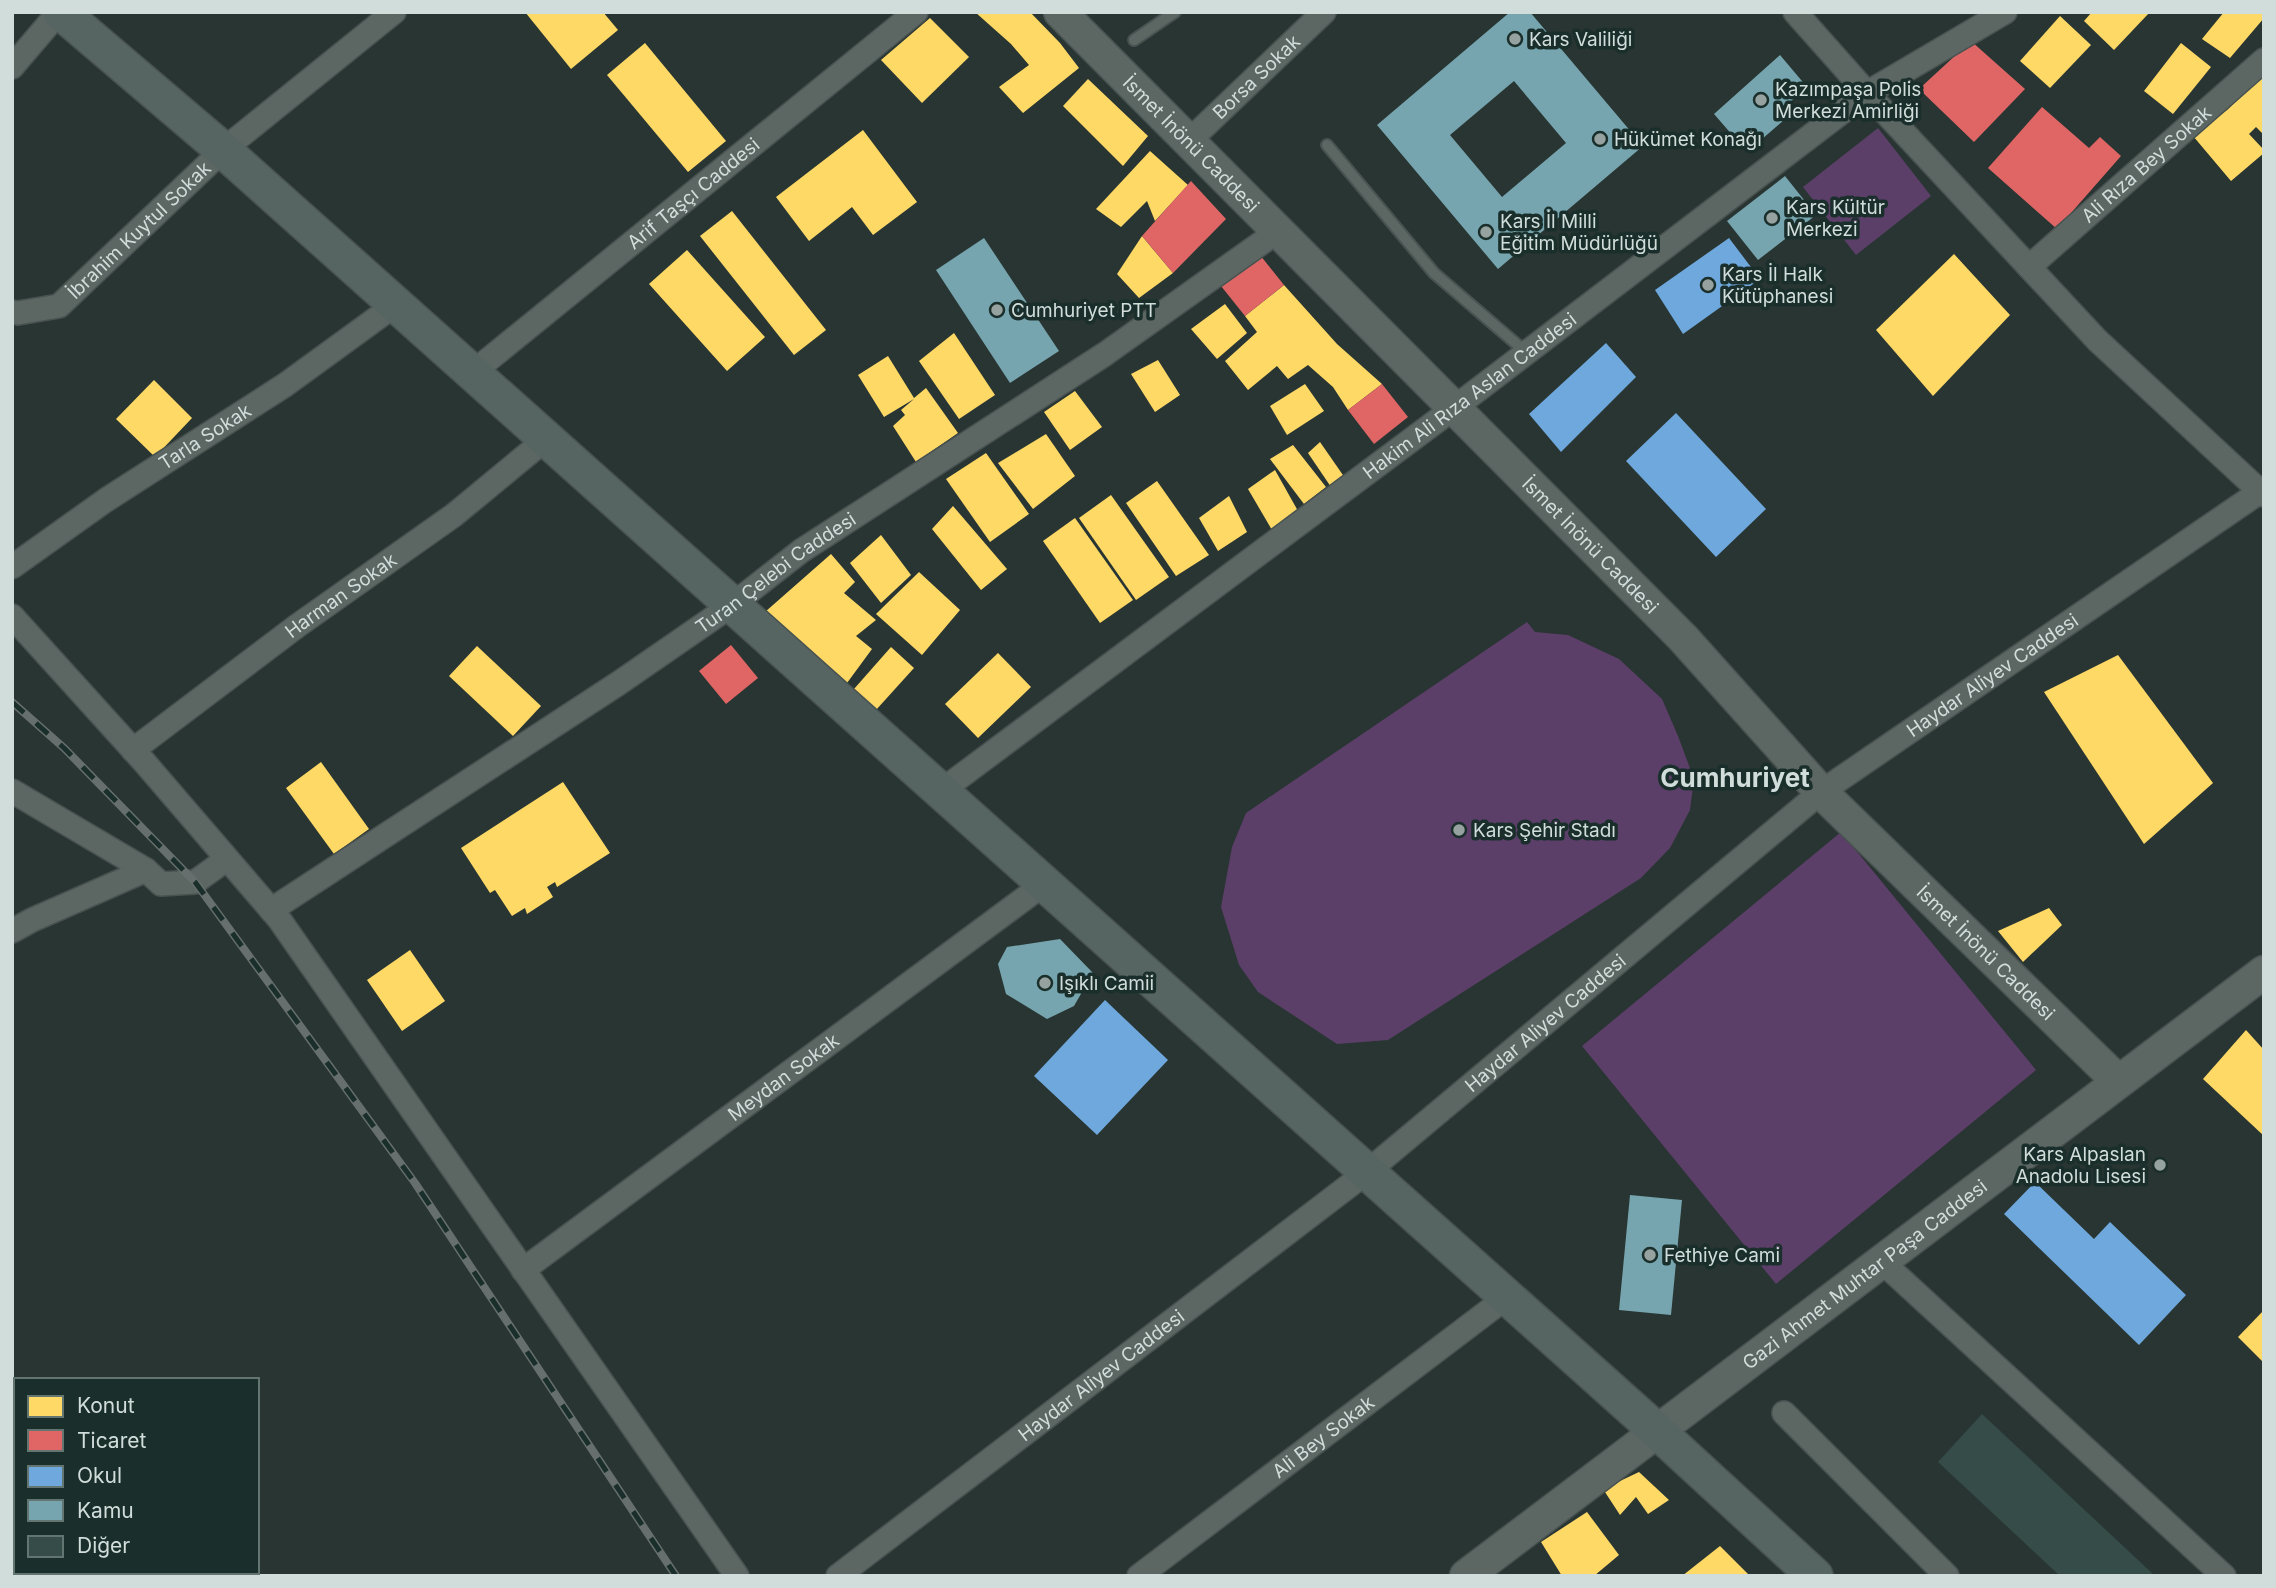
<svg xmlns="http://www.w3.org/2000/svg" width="2276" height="1588" viewBox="0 0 2276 1588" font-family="Inter,sans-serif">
<rect width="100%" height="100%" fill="#293532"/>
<g fill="#5b3f68">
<polygon points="1878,128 1931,196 1856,255 1803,187"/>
<polygon points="1527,622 1535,632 1568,635 1619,659 1662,699 1678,736 1694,779 1690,810 1670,848 1641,878 1388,1040 1337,1044 1258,992 1239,965 1221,907 1232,847 1246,813"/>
<polygon points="1841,832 2036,1070 1776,1284 1582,1046"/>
</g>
<g fill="#ffd966">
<polygon points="525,12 603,12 618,30 571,69"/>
<polygon points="975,12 1030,12 1060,43 1079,68 1023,113 999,87 1029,65 1011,44"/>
<polygon points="2092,12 2150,12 2114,50 2084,21"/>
<polygon points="2224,12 2264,12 2264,18 2230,58 2202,39"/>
<polygon points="2060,16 2091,45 2050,88 2020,61"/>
<polygon points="930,18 969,57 922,103 881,60"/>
<polygon points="645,43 726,141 688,172 607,75"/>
<polygon points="2181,43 2211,67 2173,114 2144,91"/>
<polygon points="2264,75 2264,135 2256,127 2249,134 2264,150 2264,153 2231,181 2193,136 2227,110"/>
<polygon points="1088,79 1148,136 1123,166 1063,106"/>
<polygon points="863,130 917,202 873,235 852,207 809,241 776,197"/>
<polygon points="1150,151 1188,185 1155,221 1147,201 1121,227 1096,209"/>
<polygon points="732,211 826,330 794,355 700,236"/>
<polygon points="1142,236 1173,273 1139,298 1117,274"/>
<polygon points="687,250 765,337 727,371 649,284"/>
<polygon points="1954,254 2010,315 1933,396 1876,330"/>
<polygon points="1284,285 1337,344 1382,384 1348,410 1333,387 1308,365 1288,379 1277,366 1248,390 1225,361 1257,332 1245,316"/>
<polygon points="1225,304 1247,333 1217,359 1191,329"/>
<polygon points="954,333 995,395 959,419 919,361"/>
<polygon points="888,356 914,398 926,388 958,433 916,462 893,426 905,415 901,410 914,399 884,417 858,375"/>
<polygon points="1158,360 1180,395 1155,412 1131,374"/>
<polygon points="154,380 192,418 155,457 116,419"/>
<polygon points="1305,384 1324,411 1287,435 1270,406"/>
<polygon points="1075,391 1102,427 1070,450 1044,412"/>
<polygon points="1046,434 1075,476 1033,509 998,463"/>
<polygon points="1320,442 1345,478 1331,487 1308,453"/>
<polygon points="1293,445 1326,487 1304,504 1270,459"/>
<polygon points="986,453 1029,514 990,542 946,479"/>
<polygon points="1275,470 1298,511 1272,530 1248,489"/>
<polygon points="1157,481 1209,555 1176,576 1126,503"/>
<polygon points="1111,495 1169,577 1136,600 1079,518"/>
<polygon points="1229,496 1247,532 1218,551 1199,518"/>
<polygon points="953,506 1007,569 981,590 932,529"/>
<polygon points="1075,518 1133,600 1100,623 1043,541"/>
<polygon points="881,535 911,575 881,603 850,563"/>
<polygon points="831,554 855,582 844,593 876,620 856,636 872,649 847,683 812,656 765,612"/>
<polygon points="919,572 960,610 922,655 876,614"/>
<polygon points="477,646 541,706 513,736 449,676"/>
<polygon points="891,647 914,668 876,710 854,689"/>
<polygon points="998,653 1031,687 978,738 945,704"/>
<polygon points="2118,655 2213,783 2144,844 2044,692"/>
<polygon points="321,762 369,829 334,854 286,788"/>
<polygon points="563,782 610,853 557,887 555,882 547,887 553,897 527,914 525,908 512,916 495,890 490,893 461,848"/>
<polygon points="2049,908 2062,925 2023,962 1998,931"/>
<polygon points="410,950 445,1001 402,1031 367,980"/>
<polygon points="2246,1030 2264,1050 2264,1136 2203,1079"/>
<polygon points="2264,1310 2264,1363 2238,1337"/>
<polygon points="1639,1472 1669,1500 1648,1514 1636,1497 1620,1515 1603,1489"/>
<polygon points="1587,1512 1619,1555 1594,1576 1562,1576 1541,1542"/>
<polygon points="1720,1546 1750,1576 1682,1576"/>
</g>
<g fill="#e06666">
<polygon points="1971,41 2025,89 1974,142 1919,89"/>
<polygon points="2042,107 2089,148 2100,137 2121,156 2057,229 1988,168"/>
<polygon points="1191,181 1226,219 1173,273 1142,236"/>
<polygon points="1260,255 1284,285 1245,316 1221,286"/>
<polygon points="1382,384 1408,417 1374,444 1348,410"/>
<polygon points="731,645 758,678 726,704 699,671"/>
</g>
<g fill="#6fa8dc">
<polygon points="1729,238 1760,279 1683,334 1655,290"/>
<polygon points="1606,343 1636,377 1561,452 1529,414"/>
<polygon points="1676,413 1766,509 1716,557 1626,461"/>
<polygon points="1105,1000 1168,1060 1097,1135 1034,1076"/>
<polygon points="2035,1182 2094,1239 2110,1222 2186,1295 2139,1345 2004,1214"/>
</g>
<g fill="#76a5af" fill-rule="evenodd">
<path d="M1510,12H1530L1643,146L1498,269L1377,125ZM1514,81L1566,143L1502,197L1450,135Z"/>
<polygon points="1780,55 1807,87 1778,113 1784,120 1747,152 1714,114"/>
<polygon points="1785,176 1816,215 1758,260 1727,221"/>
<polygon points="984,238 1059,351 1010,383 936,270"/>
<polygon points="1060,939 1093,973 1074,1006 1047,1019 1006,994 998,964 1007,947"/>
<polygon points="1630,1195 1682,1200 1671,1315 1619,1310"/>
</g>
<polygon fill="#354c49" points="1982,1414 2152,1573 2150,1576 2060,1576 1938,1462"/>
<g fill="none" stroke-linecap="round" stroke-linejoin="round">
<g stroke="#485250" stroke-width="14">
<g id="lane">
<polyline points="1134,40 1175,12"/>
<polyline points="1327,145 1434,273 1527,353"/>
</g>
</g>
<g stroke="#485250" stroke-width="26">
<g id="street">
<polyline points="1795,12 1867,93 2097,340 2264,495"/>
<polyline points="12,67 59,12"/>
<path id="s1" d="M1189,141L1324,12"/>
<path id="s2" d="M2029,267L2264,60"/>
<path id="s3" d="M12,312L18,313L59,306L223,150L394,12"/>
<path id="s4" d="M472,373L916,12"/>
<path id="s5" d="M12,567L106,500L285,385L395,305"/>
<polyline points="12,616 145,763 279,919 737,1576"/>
<path id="s6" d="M133,750L297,626L454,515L546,439"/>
<polyline points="12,791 146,870 161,884 195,882 227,859"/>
<path id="s7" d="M941,791L1454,408L1867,93L2005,12"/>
<path id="s8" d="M271,910L619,683L732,605L801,551L1105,354L1278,231"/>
<polyline points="12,931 32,920 146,870"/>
<polyline points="1880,1260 2224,1576"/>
<path id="s9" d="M523,1270L1044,884"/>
<polyline points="1784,1413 1947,1576"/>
<polyline points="12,1543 16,1549"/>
<polyline points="31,1572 33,1576"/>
<path id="s10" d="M838,1576L1367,1172L1821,792L2264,489"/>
<path id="s11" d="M1139,1576L1507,1297"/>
</g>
</g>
<g stroke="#485250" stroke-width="35">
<g id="secondary">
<path id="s12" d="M1060,12L1683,638L1821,792L2118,1081"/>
<path id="s13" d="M1466,1576L2264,972"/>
</g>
</g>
<g stroke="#485250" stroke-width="38">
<polyline id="primary" points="61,12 223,150 1656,1430 1815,1576"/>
</g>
<use href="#lane" stroke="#5c6663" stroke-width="10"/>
<use href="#street" stroke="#5c6663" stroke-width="23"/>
<use href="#secondary" stroke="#5c6663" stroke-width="32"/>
<use href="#primary" stroke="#566562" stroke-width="35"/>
<g stroke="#666f6d" stroke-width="8">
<polyline id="rail" points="12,702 64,748 195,882 415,1183 676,1576"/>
</g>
<use href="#rail" stroke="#1a2f2b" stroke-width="5" stroke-dasharray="16" stroke-linecap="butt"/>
</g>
<g fill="#96a29f" stroke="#1a2f2b" stroke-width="2.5">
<circle cx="1515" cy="39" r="7"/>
<circle cx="1761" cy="100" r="7"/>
<circle cx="1600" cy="139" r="7"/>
<circle cx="1772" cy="218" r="7"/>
<circle cx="1486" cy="232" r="7"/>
<circle cx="1708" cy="285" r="7"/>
<circle cx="997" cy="310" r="7"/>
<circle cx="1459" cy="830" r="7"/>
<circle cx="1045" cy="983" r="7"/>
<circle cx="2160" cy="1165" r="7"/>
<circle cx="1650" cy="1255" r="7"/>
</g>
<g text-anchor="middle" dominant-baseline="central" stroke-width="7" stroke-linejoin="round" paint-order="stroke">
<g font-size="19" fill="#d1ddda" stroke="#1a2f2b" text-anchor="start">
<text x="1529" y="39">Kars Valiliği</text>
<text x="1775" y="89">Kazımpaşa Polis<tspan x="1775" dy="22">Merkezi Amirliği</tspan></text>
<text x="1614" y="139">Hükümet Konağı</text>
<text x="1786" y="207">Kars Kültür<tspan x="1786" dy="22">Merkezi</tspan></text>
<text x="1500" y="221">Kars İl Milli<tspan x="1500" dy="22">Eğitim Müdürlüğü</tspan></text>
<text x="1722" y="274">Kars İl Halk<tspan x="1722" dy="22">Kütüphanesi</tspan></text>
<text x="1011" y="310">Cumhuriyet PTT</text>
<text x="1473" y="830">Kars Şehir Stadı</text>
<text x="1059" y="983">Işıklı Camii</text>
<text x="2146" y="1154" text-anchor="end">Kars Alpaslan<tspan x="2146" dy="22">Anadolu Lisesi</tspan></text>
<text x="1664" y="1255">Fethiye Cami</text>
</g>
<g font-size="19" fill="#d1ddda" stroke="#1a2f2b">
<text stroke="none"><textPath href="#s1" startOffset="93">Borsa Sokak</textPath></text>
<text stroke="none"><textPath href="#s12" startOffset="186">İsmet İnönü Caddesi</textPath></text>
<text stroke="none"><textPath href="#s2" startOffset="156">Ali Rıza Bey Sokak</textPath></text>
<text stroke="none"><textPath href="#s4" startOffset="285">Arif Taşçı Caddesi</textPath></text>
<text stroke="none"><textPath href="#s3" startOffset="158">İbrahim Kuytul Sokak</textPath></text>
<text stroke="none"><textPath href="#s7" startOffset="660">Hakim Ali Rıza Aslan Caddesi</textPath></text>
<text stroke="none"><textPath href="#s5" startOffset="233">Tarla Sokak</textPath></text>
<text stroke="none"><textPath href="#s12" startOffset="752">İsmet İnönü Caddesi</textPath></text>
<text stroke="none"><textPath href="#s8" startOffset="607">Turan Çelebi Caddesi</textPath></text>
<text stroke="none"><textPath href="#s6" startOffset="259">Harman Sokak</textPath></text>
<text stroke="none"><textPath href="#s10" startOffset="1465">Haydar Aliyev Caddesi</textPath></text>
<text stroke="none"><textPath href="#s12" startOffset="1320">İsmet İnönü Caddesi</textPath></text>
<text stroke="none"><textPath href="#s10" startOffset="898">Haydar Aliyev Caddesi</textPath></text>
<text stroke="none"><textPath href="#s9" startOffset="324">Meydan Sokak</textPath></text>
<text stroke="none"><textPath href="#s13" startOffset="500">Gazi Ahmet Muhtar Paşa Caddesi</textPath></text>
<text stroke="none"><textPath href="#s10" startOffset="331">Haydar Aliyev Caddesi</textPath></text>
<text stroke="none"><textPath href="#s11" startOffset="231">Ali Bey Sokak</textPath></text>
</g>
<g font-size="26" font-weight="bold" fill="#d1ddda" stroke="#1a2f2b">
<text x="1735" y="777">Cumhuriyet</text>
</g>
</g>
<rect width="2276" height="1588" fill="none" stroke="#d1ddda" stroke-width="28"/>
<rect x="14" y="1378" width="245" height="196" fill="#1a2f2b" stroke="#637571" stroke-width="2"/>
<rect x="28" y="1396" width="35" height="21" fill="#ffd966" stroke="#637571" stroke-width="2"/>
<text x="77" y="1413" font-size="21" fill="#d1ddda">Konut</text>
<rect x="28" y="1430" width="35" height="21" fill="#e06666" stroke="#637571" stroke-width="2"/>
<text x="77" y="1448" font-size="21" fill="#d1ddda">Ticaret</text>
<rect x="28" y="1466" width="35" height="21" fill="#6fa8dc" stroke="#637571" stroke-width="2"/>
<text x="77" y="1483" font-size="21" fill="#d1ddda">Okul</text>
<rect x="28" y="1500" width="35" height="21" fill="#76a5af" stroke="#637571" stroke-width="2"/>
<text x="77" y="1518" font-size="21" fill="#d1ddda">Kamu</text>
<rect x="28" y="1536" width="35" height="21" fill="#354c49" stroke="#637571" stroke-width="2"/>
<text x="77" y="1553" font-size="21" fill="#d1ddda">Diğer</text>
</svg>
